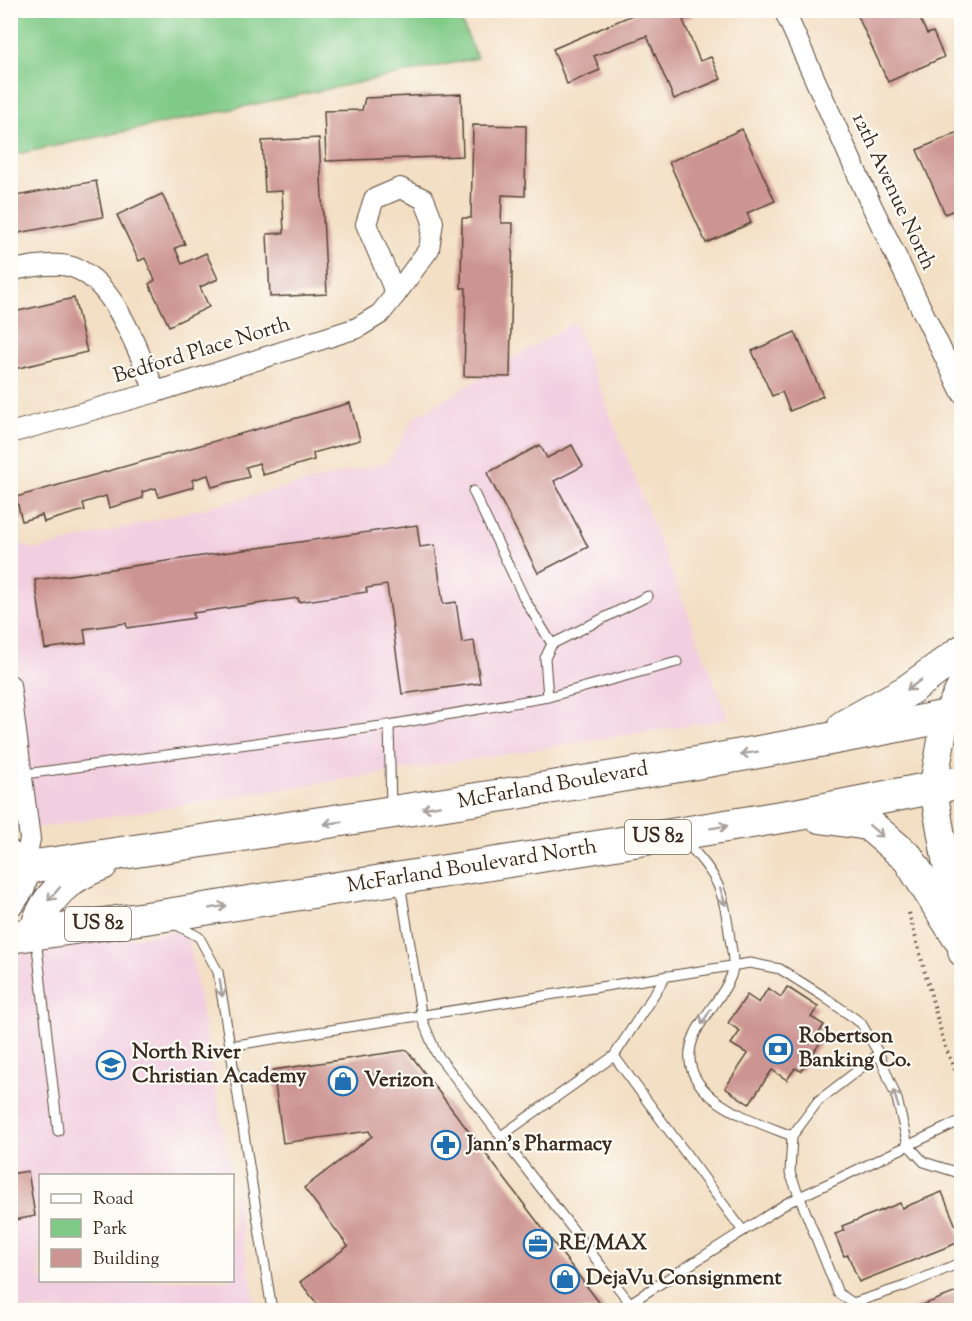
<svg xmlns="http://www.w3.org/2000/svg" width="972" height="1321" viewBox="0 0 972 1321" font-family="'Sorts Mill Goudy',serif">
<rect width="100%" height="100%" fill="#fdfcf7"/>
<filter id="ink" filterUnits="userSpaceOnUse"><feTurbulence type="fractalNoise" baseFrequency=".0167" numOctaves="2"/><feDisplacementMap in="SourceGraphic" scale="12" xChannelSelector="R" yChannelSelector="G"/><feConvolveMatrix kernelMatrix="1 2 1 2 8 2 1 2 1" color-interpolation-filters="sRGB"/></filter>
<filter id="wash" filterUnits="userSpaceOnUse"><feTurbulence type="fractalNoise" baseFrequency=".008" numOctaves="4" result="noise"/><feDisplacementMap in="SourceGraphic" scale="24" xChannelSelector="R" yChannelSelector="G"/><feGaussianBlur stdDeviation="1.35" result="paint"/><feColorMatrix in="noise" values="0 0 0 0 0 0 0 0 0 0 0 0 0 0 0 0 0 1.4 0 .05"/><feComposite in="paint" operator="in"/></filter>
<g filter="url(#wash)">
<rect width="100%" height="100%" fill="#f3dfc4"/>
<g fill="#f2cfe0">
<polygon points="574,322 729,719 11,832 11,539 35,550 388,462 415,417"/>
<polygon points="187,930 231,1175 40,1176 40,1280 232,1280 233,1182 256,1310 11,1310 10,955"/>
</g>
<polygon fill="#80ca87" stroke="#5e7a52" stroke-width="1.5" points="11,10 457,11 477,58 11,155"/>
<g id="blocks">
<g fill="#cd9592">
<polygon points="644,10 690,10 693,16 683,20 700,61 711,57 721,79 674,99 647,36 594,56 600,70 567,84 553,49"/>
<polygon points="855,10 916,10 927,34 933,32 944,57 888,82"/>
<polygon points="461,94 463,156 326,161 324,111 362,110 365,98"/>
<polygon points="473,125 526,126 525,196 502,195 501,223 513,223 510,377 464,376 466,288 461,288 462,218 471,218"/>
<polygon points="742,129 775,201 747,213 751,223 706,243 669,162"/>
<polygon points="961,131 961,228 954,210 945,214 917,150"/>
<polygon points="319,138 327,294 270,297 267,234 284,233 282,191 265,192 262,141"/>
<polygon points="96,181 103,217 13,234 14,241 10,242 10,197"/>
<polygon points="162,194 185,244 175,248 182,264 206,253 218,279 200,287 209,307 169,326 149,284 155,280 145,258 139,261 117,215"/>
<polygon points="74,298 87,352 10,370 10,313"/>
<polygon points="795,332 823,396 790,411 782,392 772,396 752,351"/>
<polygon points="350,403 360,440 313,453 314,460 263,475 259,463 246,467 249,477 212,487 208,475 192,480 194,487 159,497 156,488 142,492 143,498 109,508 106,496 83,503 85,510 44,522 42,515 22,521 16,497"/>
<polygon points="540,445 547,458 572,445 583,466 554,481 588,547 538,573 487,473"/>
<polygon points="417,525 420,547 435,545 443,604 456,602 462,643 474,641 480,683 402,694 387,585 366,588 367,592 299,602 298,598 193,613 194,618 127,628 126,623 84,629 86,643 45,649 35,580"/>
<polygon points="787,987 818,1007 811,1017 824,1025 815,1039 820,1043 801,1071 795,1068 787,1080 772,1070 749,1104 725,1088 748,1054 731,1044 740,1031 728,1023 747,995 759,1003 768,988 781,997"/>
<polygon points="407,1050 523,1203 605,1310 322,1310 300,1282 348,1246 304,1188 372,1136 369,1131 283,1143 273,1070"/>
<polygon points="28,1171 35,1216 10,1221 10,1174"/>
<polygon points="942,1192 962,1241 859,1282 848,1255 844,1256 835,1234 844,1231 842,1226 900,1203 902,1208"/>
<polygon points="962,1290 962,1310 909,1310"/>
</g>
</g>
</g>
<g filter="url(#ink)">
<use href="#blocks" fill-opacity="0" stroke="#574537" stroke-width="1.5"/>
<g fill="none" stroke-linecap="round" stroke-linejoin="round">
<g stroke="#574537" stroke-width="11">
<g id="service">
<polyline points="473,491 525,600 552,644"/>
<polyline points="548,697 545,658 552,644 648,596"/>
<polyline points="389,725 391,807"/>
<polyline points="10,776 389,725 548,697 677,662"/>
<path d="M683,839C719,877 723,888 730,939C732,952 735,964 731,976C723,997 704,1014 695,1034C668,1095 752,1120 792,1136"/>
<polyline points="400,883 422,1019 436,1053 630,1303 787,1203 962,1120"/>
<polyline points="173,923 199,937 218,972 230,1046"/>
<polyline points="36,938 58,1131"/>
<polyline points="879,1054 897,1099 908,1145 924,1162 959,1173 962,1179"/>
<polyline points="614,1056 743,1231"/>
<polyline points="501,1136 614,1056 666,976"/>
<polyline points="272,1310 230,1046 750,963 780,969 823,996 861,1023 879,1054 818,1101 792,1136 790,1173 838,1293 853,1303 905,1286 962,1262"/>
</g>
</g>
<g stroke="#574537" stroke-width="22">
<g id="minor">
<polyline points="784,10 868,198 962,393"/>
<polygon points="400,188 424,199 433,222 429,249 396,294 366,224 374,199"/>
<path d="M10,271C27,267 44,264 61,265C112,268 137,352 156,392"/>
<polyline points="10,433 156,392 357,328 380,314 396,294"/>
<polyline points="10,685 30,839 24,868"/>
<polyline points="10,850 24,868"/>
</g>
</g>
<g stroke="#574537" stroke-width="29">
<polyline id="secondary" points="962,684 946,716 933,787 962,953"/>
</g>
<g stroke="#574537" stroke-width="34">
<g id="trunk">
<polyline points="844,726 907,691 962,651"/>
<polyline points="820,817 868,824 908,858 958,937"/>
<path d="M10,870C328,821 647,778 962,713"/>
<polyline points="10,900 19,887 24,868"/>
<path d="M35,933C44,897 68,876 102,864"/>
<polyline points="10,937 160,916 516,860 800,814 962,782"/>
</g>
</g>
<polyline stroke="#574537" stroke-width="4" stroke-dasharray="1.5 4.5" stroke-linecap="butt" points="909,913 945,1047 962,1085"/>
<use href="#service" stroke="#fff" stroke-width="9"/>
<use href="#minor" stroke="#fff" stroke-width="20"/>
<use href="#secondary" stroke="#fff" stroke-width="27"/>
<use href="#trunk" stroke="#fff" stroke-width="32"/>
</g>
<defs><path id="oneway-shaft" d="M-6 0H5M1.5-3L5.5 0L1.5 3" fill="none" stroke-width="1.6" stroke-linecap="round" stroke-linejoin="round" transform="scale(1.5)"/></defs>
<g stroke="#a79f9a">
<use href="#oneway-shaft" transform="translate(914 685) rotate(143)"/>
<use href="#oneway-shaft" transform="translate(749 753) rotate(171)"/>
<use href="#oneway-shaft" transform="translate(431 807) rotate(170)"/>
<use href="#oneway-shaft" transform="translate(333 823) rotate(172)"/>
<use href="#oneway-shaft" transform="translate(719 827) rotate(-9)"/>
<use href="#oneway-shaft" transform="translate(876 831) rotate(41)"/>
<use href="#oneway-shaft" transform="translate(54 894) rotate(132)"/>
<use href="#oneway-shaft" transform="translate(723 897) rotate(72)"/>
<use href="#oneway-shaft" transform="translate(218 907) rotate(-9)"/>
<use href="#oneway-shaft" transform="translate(221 988) rotate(81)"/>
<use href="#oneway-shaft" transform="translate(706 1017) rotate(121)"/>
<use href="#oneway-shaft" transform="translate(896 1099) rotate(-107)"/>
</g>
</g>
<defs>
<g id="bank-ring" transform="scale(1.5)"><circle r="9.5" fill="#fdfcf7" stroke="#1f6fb2" stroke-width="1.5"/><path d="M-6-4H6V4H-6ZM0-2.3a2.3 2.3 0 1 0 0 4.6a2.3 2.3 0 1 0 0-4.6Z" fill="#1f6fb2"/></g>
<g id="school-ring" transform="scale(1.5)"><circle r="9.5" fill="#fdfcf7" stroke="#1f6fb2" stroke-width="1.5"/><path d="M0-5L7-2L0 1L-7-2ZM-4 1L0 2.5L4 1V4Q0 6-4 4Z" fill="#1f6fb2"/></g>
<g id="shop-ring" transform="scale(1.5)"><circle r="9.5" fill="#fdfcf7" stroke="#1f6fb2" stroke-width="1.5"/><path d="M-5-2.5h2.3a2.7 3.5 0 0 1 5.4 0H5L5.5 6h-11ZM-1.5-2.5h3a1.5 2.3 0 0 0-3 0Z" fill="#1f6fb2"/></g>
<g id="pharmacy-ring" transform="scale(1.5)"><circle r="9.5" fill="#fdfcf7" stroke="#1f6fb2" stroke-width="1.5"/><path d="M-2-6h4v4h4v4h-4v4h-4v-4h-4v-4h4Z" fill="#1f6fb2"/></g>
<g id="office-ring" transform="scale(1.5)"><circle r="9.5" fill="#fdfcf7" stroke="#1f6fb2" stroke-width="1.5"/><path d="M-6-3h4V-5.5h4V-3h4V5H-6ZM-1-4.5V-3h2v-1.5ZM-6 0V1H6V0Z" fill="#1f6fb2"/></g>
</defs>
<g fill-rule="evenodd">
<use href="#bank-ring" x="778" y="1049"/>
<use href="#school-ring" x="111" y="1065"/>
<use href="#shop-ring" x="343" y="1081"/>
<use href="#pharmacy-ring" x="446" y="1145"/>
<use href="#office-ring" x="538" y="1244"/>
<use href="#shop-ring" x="565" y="1279"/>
</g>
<g text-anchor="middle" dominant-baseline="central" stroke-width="4.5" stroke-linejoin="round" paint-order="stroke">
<g fill="#fdfcf7" stroke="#75695f" stroke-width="1.5">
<rect x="625" y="820" width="66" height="34" rx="4.5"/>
<rect x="65" y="907" width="66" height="34" rx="4.5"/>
</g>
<g font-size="20" font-weight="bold" fill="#3b2a1e">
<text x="658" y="837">US 82</text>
<text x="98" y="924">US 82</text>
</g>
<g font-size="21" fill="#3b2a1e" stroke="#fdfcf7">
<text transform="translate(893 192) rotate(65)">12th Avenue North</text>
<text transform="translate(202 351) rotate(-17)">Bedford Place North</text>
<text transform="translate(553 786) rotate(-10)">McFarland Boulevard</text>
<text transform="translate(472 867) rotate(-9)">McFarland Boulevard North</text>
</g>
<g font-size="21" font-weight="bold" fill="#3b2a1e" stroke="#fdfcf7" text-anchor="start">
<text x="799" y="1037">Robertson<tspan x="799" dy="24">Banking Co.</tspan></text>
<text x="132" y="1053">North River<tspan x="132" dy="24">Christian Academy</tspan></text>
<text x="364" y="1081">Verizon</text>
<text x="467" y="1145">Jann's Pharmacy</text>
<text x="559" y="1244">RE/MAX</text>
<text x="586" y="1279">DejaVu Consignment</text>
</g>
</g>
<rect width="972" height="1321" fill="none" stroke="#fdfcf7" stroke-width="36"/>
<rect x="39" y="1174" width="195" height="108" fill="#fdfcf7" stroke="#afa8a0" stroke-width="1.5"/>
<rect x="51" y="1194" width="30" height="9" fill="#ffffff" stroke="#afa8a0" stroke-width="1.5"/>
<text x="93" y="1204" font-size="18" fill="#3b2a1e">Road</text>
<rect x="51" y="1219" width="30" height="18" fill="#80ca87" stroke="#afa8a0" stroke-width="1.5"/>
<text x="93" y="1234" font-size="18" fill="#3b2a1e">Park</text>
<rect x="51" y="1249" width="30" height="18" fill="#cd9592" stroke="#afa8a0" stroke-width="1.5"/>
<text x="93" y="1264" font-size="18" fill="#3b2a1e">Building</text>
</svg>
